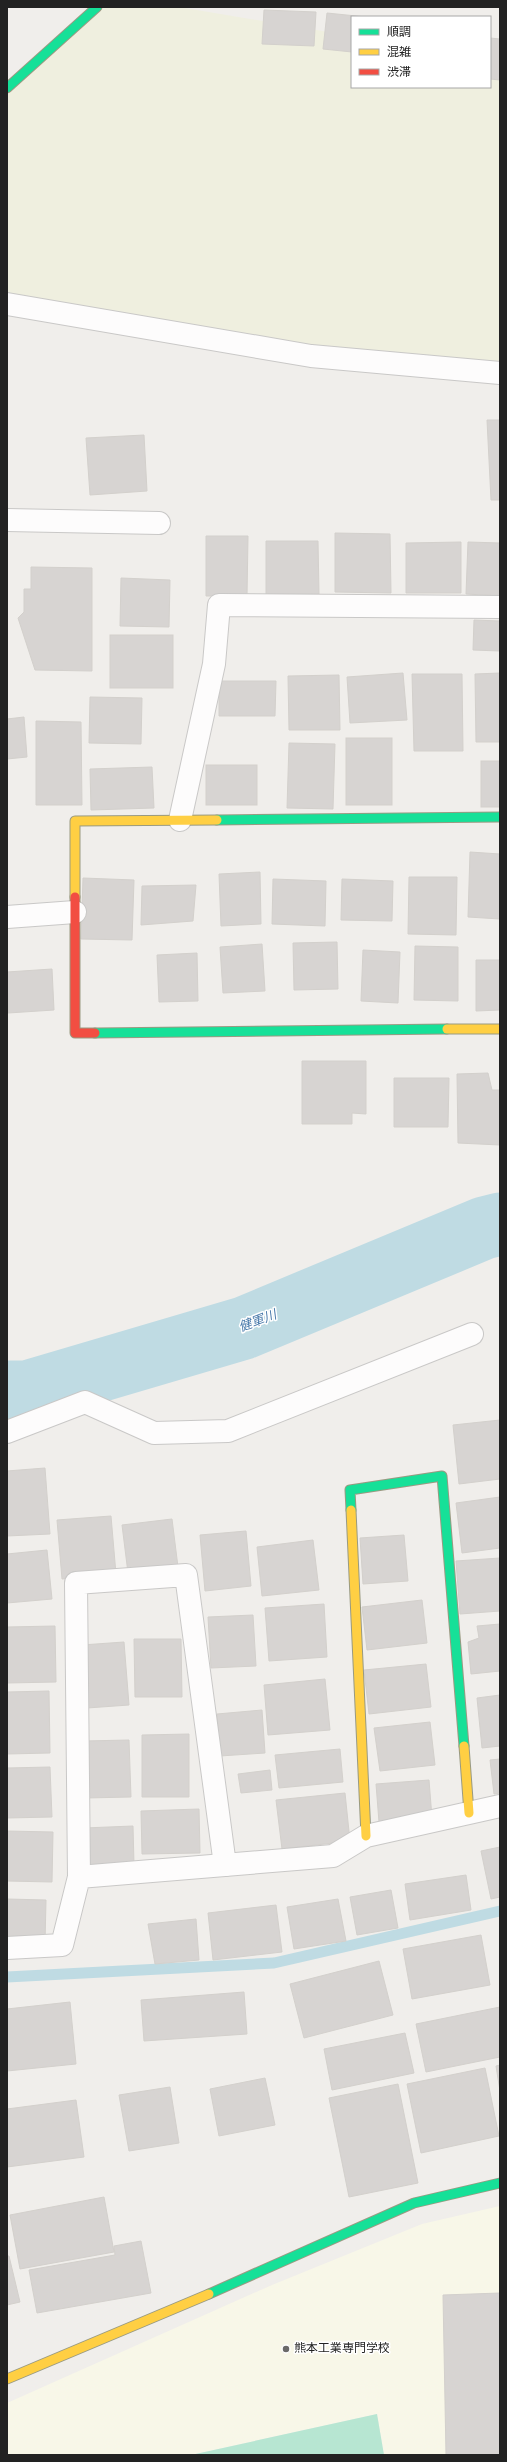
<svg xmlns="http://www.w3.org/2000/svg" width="507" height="2462" viewBox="0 0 507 2462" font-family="Overpass,'Noto Sans JP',sans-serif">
<rect width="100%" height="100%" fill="#f0eeeb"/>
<polygon fill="#f8f7e8" points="500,2206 500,2293 443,2295 446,2455 384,2455 377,2414 191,2455 7,2455 7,2403 272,2285 422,2224"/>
<polygon fill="#efefdf" points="97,7 179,7 352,36 352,87 490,87 490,65 500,67 500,375 7,304 7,88"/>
<polygon fill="#b7e6d2" points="377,2414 384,2455 191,2455"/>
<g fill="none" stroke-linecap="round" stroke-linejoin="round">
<polyline stroke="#bfdbe3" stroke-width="11" points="7,1977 274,1963 500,1911"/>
<polyline stroke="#bfdbe3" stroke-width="63" points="7,1392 27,1392 244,1328 484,1228 500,1224"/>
</g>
<g fill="#d7d4d2" stroke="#d3d0cc">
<polygon points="264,10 316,12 314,46 262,44"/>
<polygon points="327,13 366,17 352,17 352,52 323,49"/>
<polygon points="490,38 500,39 500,80 490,79"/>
<polygon points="487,420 500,420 500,500 491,500"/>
<polygon points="144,435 147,491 90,495 86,438"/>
<polygon points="335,533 390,534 391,593 335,592"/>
<polygon points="206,536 248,536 247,596 206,596"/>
<polygon points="266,541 318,541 319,594 266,594"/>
<polygon points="461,542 461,593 406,593 406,543"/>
<polygon points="468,542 500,543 500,596 466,594"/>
<polygon points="31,567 92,568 92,671 35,670 18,618 24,612 24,589 31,589"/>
<polygon points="121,578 170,580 169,627 120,626"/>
<polygon points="474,620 500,621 500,651 473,650"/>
<rect x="110" y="635" width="63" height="53"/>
<polygon points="403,673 407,720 350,723 347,677"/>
<polygon points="500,673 500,742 476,742 475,674"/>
<polygon points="412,674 462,674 463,751 414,751"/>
<polygon points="339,675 340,730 289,730 288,676"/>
<polygon points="219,681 276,681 275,716 219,716"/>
<polygon points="90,697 142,698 141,744 89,743"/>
<polygon points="24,717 27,757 7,759 7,719"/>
<polygon points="36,721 81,722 82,805 36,805"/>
<rect x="346" y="738" width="46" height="67"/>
<polygon points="289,743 335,744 333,809 287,808"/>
<rect x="481" y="761" width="19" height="46"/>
<rect x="206" y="765" width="51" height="40"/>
<polygon points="152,767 154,808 91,810 90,769"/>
<polygon points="470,852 500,854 500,919 468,917"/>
<polygon points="260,872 261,924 221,926 219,874"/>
<polygon points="409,877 457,877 456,935 408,934"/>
<polygon points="83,878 134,880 132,940 81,939"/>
<polygon points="273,879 326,881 325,926 272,924"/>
<polygon points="342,879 393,881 392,921 341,920"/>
<polygon points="196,885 193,921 141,925 142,886"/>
<polygon points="337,942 338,989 294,990 293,943"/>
<polygon points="262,944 265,991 223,993 220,947"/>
<polygon points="415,946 458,947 458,1001 414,1000"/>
<polygon points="363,950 400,952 398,1003 361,1001"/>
<polygon points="197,953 198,1001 159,1002 157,955"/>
<polygon points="476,960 500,960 500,1010 476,1011"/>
<polygon points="52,969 54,1010 8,1013 7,972"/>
<polygon points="302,1061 366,1061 366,1114 352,1113 352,1124 302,1124"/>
<polygon points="488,1073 492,1090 500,1090 500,1145 458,1143 457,1074"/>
<polygon points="394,1078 449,1078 448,1127 394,1127"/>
<polygon points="500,1420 500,1479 459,1484 453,1425"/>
<polygon points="45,1468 50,1534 7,1536 7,1471"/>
<polygon points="500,1497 500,1548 462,1553 456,1503"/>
<polygon points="111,1516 116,1574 62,1579 57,1520"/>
<polygon points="172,1519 178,1567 128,1573 122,1525"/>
<polygon points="246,1531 251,1586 205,1591 200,1535"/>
<polygon points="404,1535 408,1581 363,1584 360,1538"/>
<polygon points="313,1540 319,1590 262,1596 257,1547"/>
<polygon points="47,1550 52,1599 7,1603 7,1554"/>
<polygon points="500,1558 500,1611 460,1614 456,1561"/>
<polygon points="422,1600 427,1643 367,1650 362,1607"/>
<polygon points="324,1604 327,1657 269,1661 265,1608"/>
<polygon points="253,1615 256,1666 211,1668 208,1617"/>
<polygon points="500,1624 500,1671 471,1674 468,1642 479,1638 477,1626"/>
<polygon points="55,1626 56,1682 7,1683 7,1627"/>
<polygon points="134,1639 181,1639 182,1697 135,1697"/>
<polygon points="124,1642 129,1705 87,1708 82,1645"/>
<polygon points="426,1664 431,1707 369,1714 364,1670"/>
<polygon points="325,1679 330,1730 268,1735 264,1685"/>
<polygon points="49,1691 50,1753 7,1754 7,1692"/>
<polygon points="500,1695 500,1746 482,1748 477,1698"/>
<polygon points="262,1710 265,1753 220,1756 217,1714"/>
<polygon points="430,1722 435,1765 380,1771 374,1728"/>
<polygon points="189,1734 189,1797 142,1797 142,1735"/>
<polygon points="129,1740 131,1797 85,1798 84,1741"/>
<polygon points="340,1749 343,1782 279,1788 275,1755"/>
<polygon points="500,1759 500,1793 494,1794 490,1760"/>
<polygon points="50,1767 52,1817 7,1818 7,1768"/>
<polygon points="270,1770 272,1790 241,1793 238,1774"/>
<polygon points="429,1780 432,1818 379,1822 376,1784"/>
<polygon points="345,1793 350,1841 282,1849 276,1800"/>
<polygon points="199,1809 200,1853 142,1854 141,1811"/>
<polygon points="133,1826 134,1865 85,1867 84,1828"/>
<polygon points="7,1831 53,1832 52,1882 7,1881"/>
<polygon points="500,1847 500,1897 491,1899 481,1851"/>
<polygon points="466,1875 471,1910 410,1920 405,1884"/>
<polygon points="391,1890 398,1928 357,1935 350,1897"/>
<polygon points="7,1899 46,1900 45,1943 7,1942"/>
<polygon points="338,1899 346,1941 294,1949 287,1907"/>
<polygon points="276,1905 282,1952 213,1960 208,1913"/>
<polygon points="196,1919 199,1960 155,1964 148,1924"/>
<polygon points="481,1935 490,1985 412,1999 403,1949"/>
<polygon points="379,1961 393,2015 304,2038 290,1984"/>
<polygon points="244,1992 247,2034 144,2041 141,2000"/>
<polygon points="70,2002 76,2064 7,2071 7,2009"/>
<polygon points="500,2007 500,2057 426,2072 416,2024"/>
<polygon points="405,2033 414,2073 332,2090 324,2049"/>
<polygon points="500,2065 500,2091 496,2066"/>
<polygon points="485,2068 499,2136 421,2153 407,2084"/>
<polygon points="265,2078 275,2125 219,2136 210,2089"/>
<polygon points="398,2084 418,2183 349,2197 329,2098"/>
<polygon points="170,2087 179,2143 129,2151 119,2095"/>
<polygon points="76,2100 84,2157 7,2167 7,2109"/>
<polygon points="104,2197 114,2252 20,2269 10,2215"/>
<polygon points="141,2241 151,2293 37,2313 29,2270 115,2255 114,2246"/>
<polygon points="7,2256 9,2256 20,2302 7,2305"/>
<polygon points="500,2293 500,2455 446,2455 443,2295"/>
</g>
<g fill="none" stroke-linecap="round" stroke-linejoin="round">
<g stroke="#c9c8c7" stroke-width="24">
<g id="street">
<polyline points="7,304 311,356 500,373"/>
<polyline points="7,520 159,523"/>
<polyline points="180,820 214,664 219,605 500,607"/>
<polyline points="7,917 75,912"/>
<polyline points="7,1432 85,1402 154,1433 228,1431 472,1334"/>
<polyline points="79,1877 76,1583 186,1575 225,1865"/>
<polyline points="7,1948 62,1945 79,1877 333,1856 366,1836 500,1806"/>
</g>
</g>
<g stroke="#999a82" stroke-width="11">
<g id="fast">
<polyline points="7,88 97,7"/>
<polyline points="217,820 500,817"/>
<polyline points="95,1033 447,1029"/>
<polyline points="351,1510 350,1490 442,1476 464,1746"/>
<polyline points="209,2294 414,2203 500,2183"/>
</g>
</g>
<g stroke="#999a82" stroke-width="11">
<g id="slow">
<polyline points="75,897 75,821 217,820"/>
<polyline points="447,1029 500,1029"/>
<polyline points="351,1510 366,1836"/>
<polyline points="464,1746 469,1813"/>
<polyline points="7,2379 209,2294"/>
</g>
</g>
<g stroke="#999a82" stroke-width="11">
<polyline id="jam" points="75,897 75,1033 95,1033"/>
</g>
<use href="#street" stroke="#fdfcfc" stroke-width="22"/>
<use href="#fast" stroke="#16e098" stroke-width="9"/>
<use href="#slow" stroke="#ffcf43" stroke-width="9"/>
<use href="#jam" stroke="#f24e42" stroke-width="9"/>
</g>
<circle fill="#6a6968" stroke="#fff" stroke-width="1.5" cx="286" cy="2349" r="4"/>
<g text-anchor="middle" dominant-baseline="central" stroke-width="3" stroke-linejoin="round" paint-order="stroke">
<g font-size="12" fill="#222" stroke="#fff" text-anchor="start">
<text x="294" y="2349">熊本工業専門学校</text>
</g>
<g font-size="13" font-style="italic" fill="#4a7aab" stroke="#fff">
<text transform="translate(258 1322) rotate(-21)">健軍川</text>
</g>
</g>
<rect width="507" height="2462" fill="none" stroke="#222222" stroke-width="16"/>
<rect x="351" y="16" width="140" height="72" fill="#ffffff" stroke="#a7a7a7"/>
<rect x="359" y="29" width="20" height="6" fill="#16e098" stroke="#a7a7a7"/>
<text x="387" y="36" font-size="12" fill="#222222">順調</text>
<rect x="359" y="49" width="20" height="6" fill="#ffcf43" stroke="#a7a7a7"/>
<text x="387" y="56" font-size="12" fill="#222222">混雑</text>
<rect x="359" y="69" width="20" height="6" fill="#f24e42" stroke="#a7a7a7"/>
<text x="387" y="76" font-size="12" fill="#222222">渋滞</text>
</svg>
